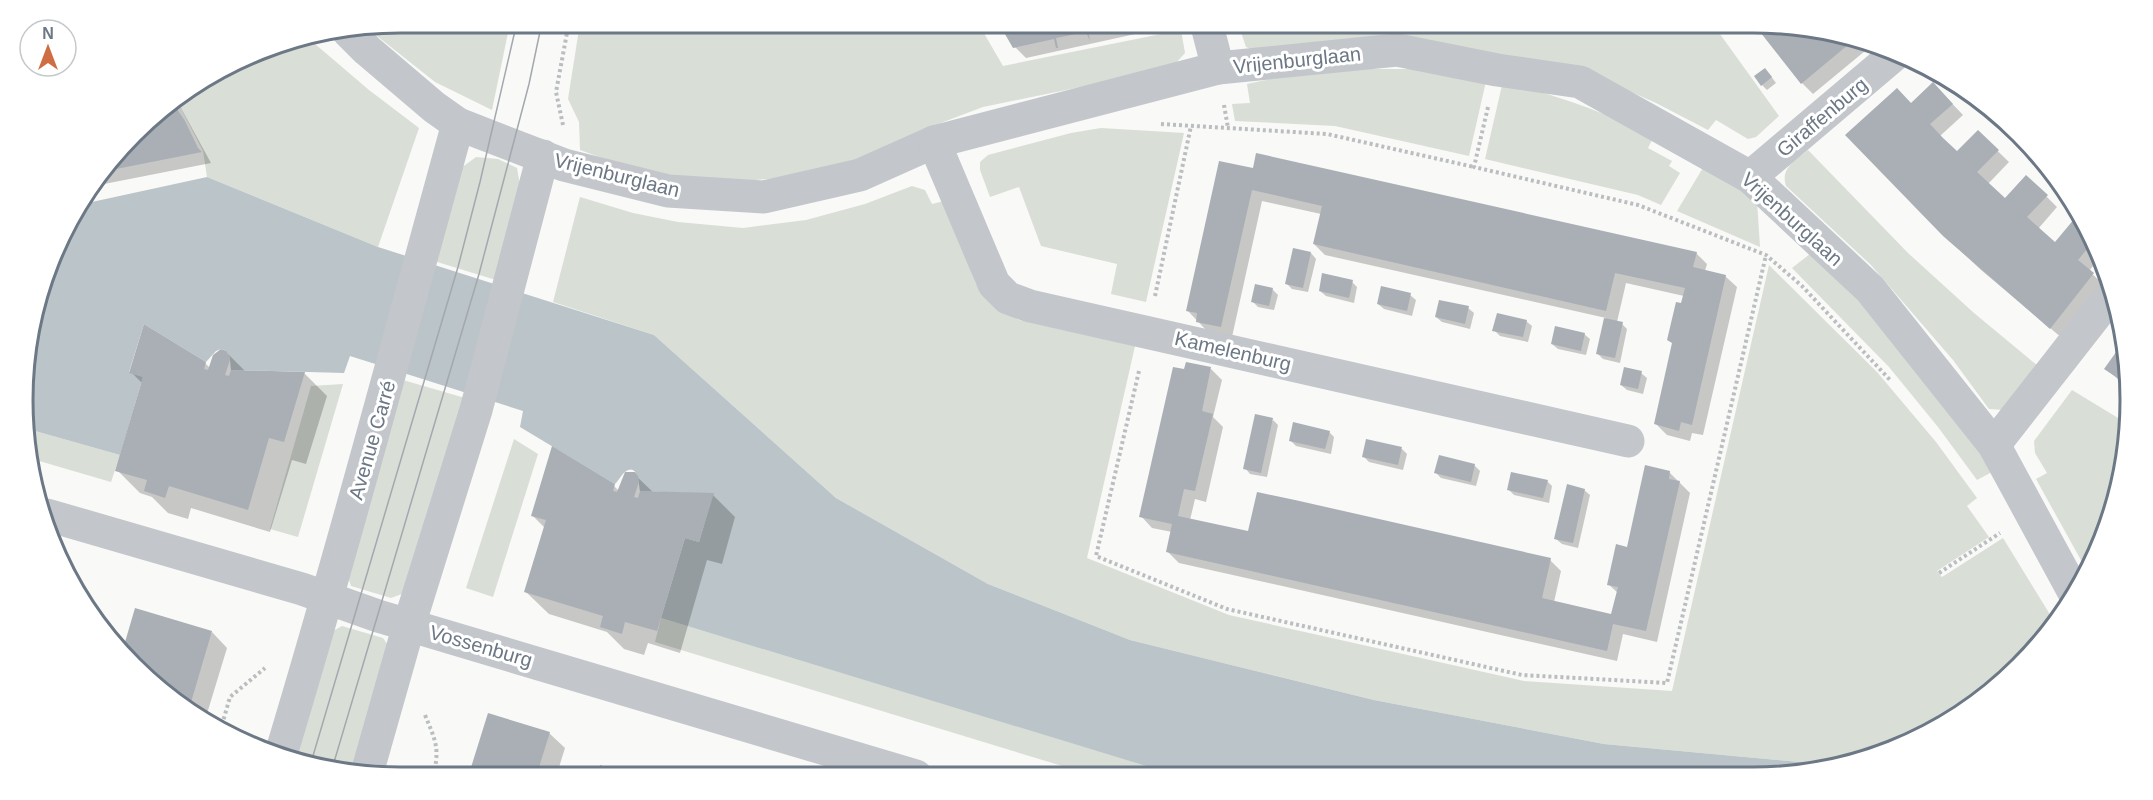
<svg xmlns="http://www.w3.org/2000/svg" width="2153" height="800" viewBox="0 0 2153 800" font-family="Arial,sans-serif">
<rect width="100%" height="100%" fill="#f9f9f7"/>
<g fill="#d9ded7">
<polygon points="400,22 510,23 492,110 435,82 367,28"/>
<polygon points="1270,22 1712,23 1779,116 1756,137 1748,139 1716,120 1708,130 1656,103 1602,79 1263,54 1246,47 1240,29"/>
<polygon points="580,23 978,23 1003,66 1181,30 1185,53 1175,64 1095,84 983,107 930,127 858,160 802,176 733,182 658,178 580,150 579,122 568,99"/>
<polygon points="308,38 369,90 419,128 378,247 207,177 203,151 177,101 278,43"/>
<polygon points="1361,69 1420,69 1487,77 1469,156 1335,126 1235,121 1232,104 1250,103 1247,84 1305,72"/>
<path d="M1503,81C1558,96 1602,111 1654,136L1648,148L1672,161L1669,166L1680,173L1661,205L1638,195L1485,159Z"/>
<polygon points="1101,128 1184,133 1146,302 1111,294 1117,264 1041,246 1019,187 990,197 980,170 980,162 988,155 1071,133"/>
<path d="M1808,150L1908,253L1974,313L2038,366L2003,410L1989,409L1953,360L1871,265L1786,186C1780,168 1796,160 1808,150Z"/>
<polygon points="476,157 498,159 517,168 521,191 499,281 434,261 457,171"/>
<polygon points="1704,166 1757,201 1760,247 1677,211"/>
<polygon points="912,186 925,190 932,204 944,201 976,284 993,306 1019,320 1135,346 1087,558 1229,615 1524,681 1672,691 1769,265 1877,372 1936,442 1977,498 1967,506 1989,537 1937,571 1942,577 2003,538 2054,621 2002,684 1920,739 1832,765 1604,744 1374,700 1130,640 988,584 836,498 654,335 553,302 580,197 633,213 678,222 743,228 806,220 865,204"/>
<polygon points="1810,254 1842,280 1956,417 1992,472 1977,480 1938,427 1889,367 1792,268"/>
<polygon points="403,380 465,398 407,592 391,598 351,586 346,571"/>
<polygon points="343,384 298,537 270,529 311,386"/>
<polygon points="2072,390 2123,421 2118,498 2087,571 2036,479 2047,473 2035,453 2034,441"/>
<polygon points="28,429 120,455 111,482 29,458"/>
<polygon points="514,439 538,454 493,597 466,588"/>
<polygon points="661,618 1177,775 1177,776 1095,776 655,642"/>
<polygon points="342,626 383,638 390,648 354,771 302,765 292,760 331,632"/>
</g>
<path fill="#bbc4c8" d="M207,177L378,247L654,335L836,498L988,584L1130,640L1374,700L1604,744L1832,765L1803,774L1179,776L661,618L685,538L699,542L713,494L640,491C639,485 638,462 625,472C622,474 618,481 615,484L520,427L523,411L350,356L344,373L231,370C230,360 231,352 221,349L216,351L206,362L144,324L129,372L143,377L120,455L28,429L26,350L73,212L78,205Z"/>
<g fill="#0003">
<polygon points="1000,22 1190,22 1026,58 1015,47"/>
<polygon points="1756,23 1851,35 1865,51 1813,94 1802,83"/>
<polygon points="1770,75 1776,83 1767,90 1762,85"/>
<polygon points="1944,95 1963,115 1940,136 1957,153 1978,132 2009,162 1988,184 2005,200 2046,196 2057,207 2038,229 2055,244 2075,220 2086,229 2097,261 2089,271 2104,285 2062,338 1981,270 1930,222 1911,105"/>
<polygon points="175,102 181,108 211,163 94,186 151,116"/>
<polygon points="1221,163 1696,253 1707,264 1705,271 1725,276 1737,287 1703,435 1692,433 1690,441 1667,435 1656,424 1684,296 1626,283 1617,322 1622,324 1627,329 1620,363 1603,359 1598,354 1606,318 1325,255 1314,244 1321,214 1262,201 1232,337 1208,332 1187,310"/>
<polygon points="1311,253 1316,259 1308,292 1292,289 1286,283"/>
<polygon points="1352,282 1357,287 1354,303 1326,296 1320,291"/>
<polygon points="1272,289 1278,295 1274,310 1258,307 1252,301"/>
<polygon points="1410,295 1416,300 1412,316 1384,309 1378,304"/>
<polygon points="1468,308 1474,313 1470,329 1442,322 1436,317"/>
<polygon points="1526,321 1532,326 1528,342 1500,336 1494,330"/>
<polygon points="1584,334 1590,339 1586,355 1558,349 1552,344"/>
<polygon points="2125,343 2127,351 2125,385 2106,369"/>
<polygon points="226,352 246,372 304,373 327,396 306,464 292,460 270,532 191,508 188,519 168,513 152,497 140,493 117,470 143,384 131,372 205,363 210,368"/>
<polygon points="1211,369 1222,380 1213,417 1223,427 1206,502 1195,499 1190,520 1249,533 1550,560 1561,571 1554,602 1612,615 1618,593 1608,584 1669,472 1690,493 1657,642 1623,634 1617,661 1179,563 1168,552 1172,532 1152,528 1141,516 1186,371"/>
<polygon points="1641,373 1647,378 1643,394 1627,390 1621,385"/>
<polygon points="1273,420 1278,425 1267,477 1250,474 1245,468"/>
<polygon points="1329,432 1334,437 1331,454 1296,446 1291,441"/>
<polygon points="1402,449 1407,454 1403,470 1369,462 1363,456"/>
<polygon points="1474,465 1480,471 1476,486 1441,478 1436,473"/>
<polygon points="634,474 654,493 713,495 735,517 722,564 707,560 680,653 648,643 644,655 624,649 607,632 549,614 526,592 545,528 533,516 614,486 619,491"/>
<polygon points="1547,481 1552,486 1549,503 1514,495 1509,490"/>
<polygon points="1584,490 1590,495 1578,548 1562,544 1556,539"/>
<polygon points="212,632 227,648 206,717 170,700"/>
<polygon points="489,715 549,733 565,748 556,777 470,777"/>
<polygon points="601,767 612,770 617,777 598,777"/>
<polygon points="626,772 642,777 625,777"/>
</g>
<g fill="#a9afb5">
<polygon points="998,22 1124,22 1124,23 1088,31 1090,41 1086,32 1056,38 1058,48 1056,48 1054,39 1013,48"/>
<polygon points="1753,23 1851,35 1855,39 1801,84"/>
<polygon points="1765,68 1772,77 1761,86 1754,76"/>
<polygon points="1933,82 1953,104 1930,124 1943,138 1957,151 1978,130 1999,150 1977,172 2005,198 2026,175 2048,195 2027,217 2055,242 2075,218 2085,227 2091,244 2078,260 2094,273 2050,329 1943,236 1845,135 1897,88 1911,103"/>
<polygon points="173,103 185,121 198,148 202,152 106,171 151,116"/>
<polygon points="1256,153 1697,252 1693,267 1726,275 1692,425 1681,422 1679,431 1654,424 1672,343 1667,340 1676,302 1681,303 1685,288 1615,273 1606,311 1488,284 1313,244 1322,206 1252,190 1221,327 1196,322 1197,313 1186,311 1219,161 1253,168"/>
<polygon points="1293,248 1311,252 1303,288 1285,284"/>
<polygon points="1322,273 1353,280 1349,298 1319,291"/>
<polygon points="1255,284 1273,288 1269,306 1251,302"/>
<polygon points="1381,286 1411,293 1407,311 1377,304"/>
<polygon points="1439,300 1469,306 1465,324 1435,317"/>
<polygon points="1497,313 1527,320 1523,337 1492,331"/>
<polygon points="1604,318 1623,322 1615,358 1596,354"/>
<polygon points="144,324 206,362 204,369 208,370 213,355 221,349 226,351 229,355 230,360 225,375 229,376 231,370 305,372 284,442 269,438 248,510 169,486 165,498 144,491 147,480 115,471 143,377 129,373"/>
<polygon points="1555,326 1585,333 1581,351 1551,344"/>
<polygon points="2124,341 2127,351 2125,383 2104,369"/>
<polygon points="1186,362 1211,367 1202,411 1213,414 1195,491 1184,489 1178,516 1248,531 1257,492 1295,500 1551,558 1542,598 1611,614 1618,587 1607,585 1616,544 1627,547 1645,465 1670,471 1669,479 1680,481 1646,631 1613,624 1607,651 1166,552 1172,524 1139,517 1173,367 1184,369"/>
<polygon points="1624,367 1642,371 1638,389 1620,385"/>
<polygon points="1255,414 1273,418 1261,473 1243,469"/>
<polygon points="1293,422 1330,431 1325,449 1289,441"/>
<polygon points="1366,439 1402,447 1398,465 1362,457"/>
<polygon points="552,446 615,484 613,491 617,492 625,472 635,472 638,476 639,482 634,497 638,498 640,491 714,493 699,542 685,538 657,631 625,622 622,634 600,627 603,616 524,592 546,520 531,516"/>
<polygon points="1439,455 1475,464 1471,482 1434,473"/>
<polygon points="1511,472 1548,480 1543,498 1507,490"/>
<polygon points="1567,484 1585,489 1573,543 1554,539"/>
<polygon points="135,608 212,631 189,709 170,700 123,649"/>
<polygon points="488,713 550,732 536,777 468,777"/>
<polygon points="600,765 612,769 610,777 597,777"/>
</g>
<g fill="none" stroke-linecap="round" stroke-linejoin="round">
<g stroke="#bbbec0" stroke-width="4" stroke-dasharray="3 3" stroke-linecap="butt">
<polyline points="1507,33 1509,22"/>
<polyline points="1224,105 1228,128"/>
<polyline points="1488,107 1474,167 1638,205 1766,255 1802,286 1891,381"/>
<polyline points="1161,124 1327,134 1474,167"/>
<polyline points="563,125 556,92 569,22"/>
<polyline points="1155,296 1191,126"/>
<polyline points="1139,371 1096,556 1227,609 1522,675 1667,683 1766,255"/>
<polyline points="1939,573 2000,533"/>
<path d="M425,715C436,742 440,748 433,777"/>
<polyline points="222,725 230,697 265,668"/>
</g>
<g stroke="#c3c6ca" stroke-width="33">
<polyline points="1206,22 1218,68"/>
<polyline points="348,31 367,50 434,107 458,124 564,165 668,191 764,197 860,175 934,142 1218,68 1397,50 1497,70 1580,82 1750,177 1870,289 1994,445 2075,594"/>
<polyline points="934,142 994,284 1008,298 1030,306 1628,441"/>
<polyline points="1750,177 1893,56"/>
<polyline points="1994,445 2109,298"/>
<polyline points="47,515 302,589 378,616 916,776"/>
<path d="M281,754C344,545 400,334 458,124"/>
<polyline points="367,773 409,625 476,410 543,156"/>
</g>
<g stroke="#a3a8ae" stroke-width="1.5">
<polyline points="310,766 458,267 480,182 517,22"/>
<polyline points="332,769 479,274 529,84 542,22"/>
</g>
</g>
<g text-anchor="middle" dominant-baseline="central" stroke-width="6" stroke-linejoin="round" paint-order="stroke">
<g font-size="20" fill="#6c7885" stroke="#fff">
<text transform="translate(1297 60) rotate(-6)">Vrijenburglaan</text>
<text transform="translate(1822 117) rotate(-40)">Giraffenburg</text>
<text transform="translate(617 175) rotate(14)">Vrijenburglaan</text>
<text transform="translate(1792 219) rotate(42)">Vrijenburglaan</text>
<text transform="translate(1233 351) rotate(13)">Kamelenburg</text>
<text transform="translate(372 440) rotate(-74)">Avenue Carré</text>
<text transform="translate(481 646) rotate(16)">Vossenburg</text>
</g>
</g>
<path d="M0 0H2153V800H0ZM400 33H1753A367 367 0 0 1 2120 400V400A367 367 0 0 1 1753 767H400A367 367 0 0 1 33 400V400A367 367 0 0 1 400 33Z" fill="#fff" fill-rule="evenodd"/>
<path fill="none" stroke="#6c7885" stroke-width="3" d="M400 33H1753A367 367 0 0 1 2120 400V400A367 367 0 0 1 1753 767H400A367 367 0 0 1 33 400V400A367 367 0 0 1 400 33Z"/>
<g transform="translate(48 48)"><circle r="28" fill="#ffffff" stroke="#c4c9ce" stroke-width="1.5"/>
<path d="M0-4.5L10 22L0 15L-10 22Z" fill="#cf6e42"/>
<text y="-9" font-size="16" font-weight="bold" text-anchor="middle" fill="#6c7885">N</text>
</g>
</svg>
